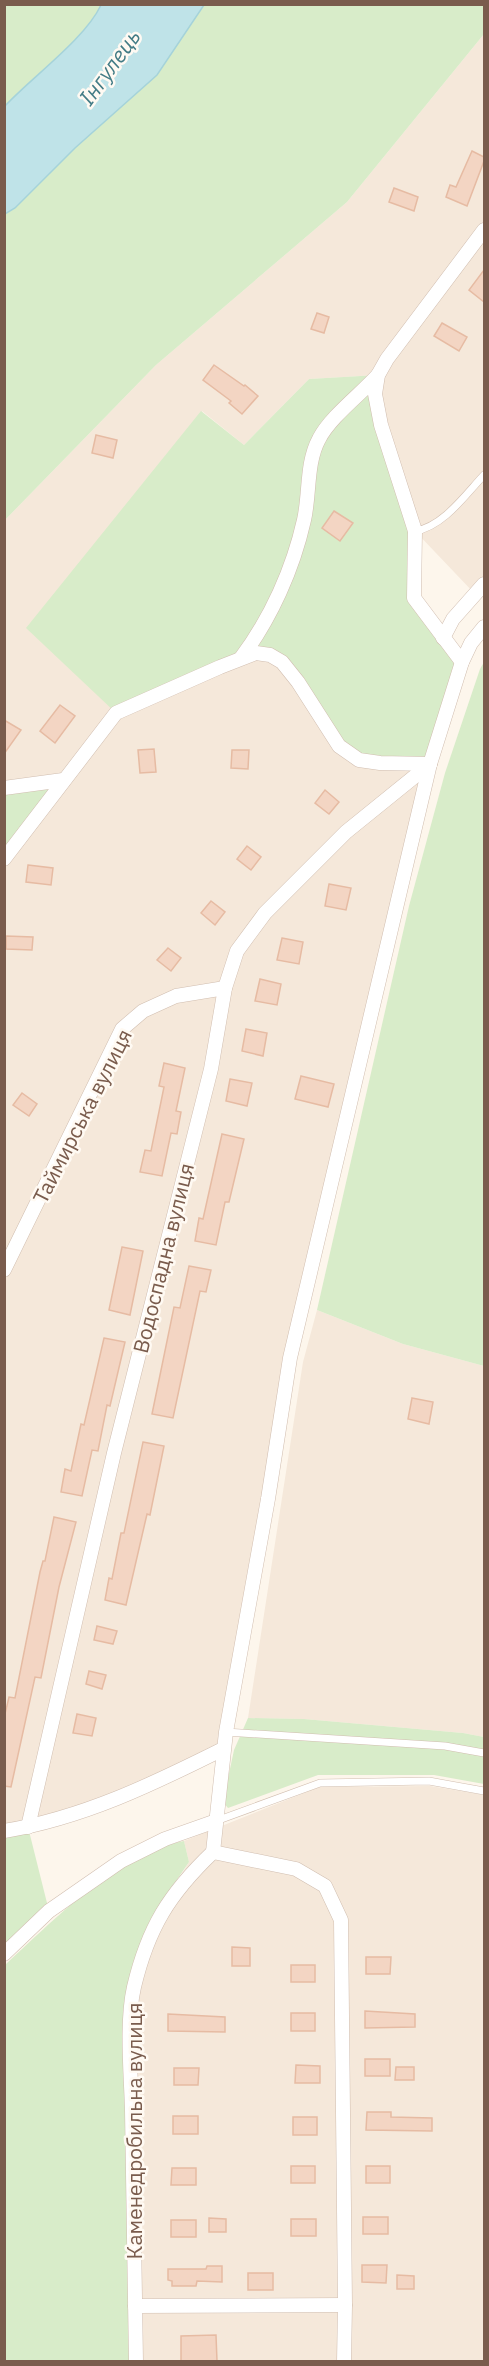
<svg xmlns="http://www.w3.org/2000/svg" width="489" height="2366" viewBox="0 0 489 2366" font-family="'IBM Plex Sans',sans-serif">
<rect width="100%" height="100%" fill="#fdf6ec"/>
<g fill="#f5e8da">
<polygon points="484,34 484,597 475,594 415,531 381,425 378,375 309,379 244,445 202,411 256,653 430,764 290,1358 223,1749 163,1779 4,1831 5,520 156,365 347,202"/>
<polygon points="317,1310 403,1344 484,1366 484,1737 463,1733 304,1719 248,1718 303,1362"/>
<polygon points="430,1786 484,1795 484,2361 130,2362 127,2020 151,1923 189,1862 184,1841 319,1787"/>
</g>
<g fill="#d8ecc9">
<path d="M7,4L101,5C85,39 32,77 5,106V6Z"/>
<polygon points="204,5 484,5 484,34 347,202 156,365 5,520 5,214 15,208 75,148 157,75"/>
<polygon points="378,375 375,394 415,531 414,598 462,662 430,764 380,763 339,746 282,662 256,653 116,713 26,628 201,411 244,445 309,379"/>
<polygon points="484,662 484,1366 403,1344 317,1310 409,906 445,773 480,669"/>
<polygon points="63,780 5,859 5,788"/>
<polygon points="248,1718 304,1719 463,1733 484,1737 484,1784 434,1775 318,1775 228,1808 223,1802 234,1750"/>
<polygon points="28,1827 49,1911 5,1954 5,1831"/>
<path d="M184,1841L189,1862L163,1900L130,1987V2361H5L4,1966C53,1921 118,1853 184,1841Z"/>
</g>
<path fill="#bfe3e8" stroke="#a5d3da" stroke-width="1.5" d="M101,5H204L157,75L75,148L15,208L5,214V106C32,77 85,39 101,5Z"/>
<g fill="#f3d5c3" stroke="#e6bba3" stroke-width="1.5">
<polygon points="472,151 484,157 484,161 467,206 446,197 450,185 456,187"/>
<polygon points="394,188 418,197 414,211 389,202"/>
<polygon points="484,270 484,302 469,290"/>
<polygon points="317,313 329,317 324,333 311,329"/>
<polygon points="442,323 467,337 459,351 434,336"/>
<polygon points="214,365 244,386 245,385 258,396 242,414 229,403 231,401 203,380"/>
<polygon points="96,435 117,440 113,458 92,453"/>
<polygon points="334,511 353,523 340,541 322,528"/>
<polygon points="60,705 75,716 55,743 40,731"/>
<polygon points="4,720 21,730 4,754"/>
<polygon points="154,749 156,772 140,773 138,750"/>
<polygon points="232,750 249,750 248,769 231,768"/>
<polygon points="325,790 339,802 329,814 315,803"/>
<polygon points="247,846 261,857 251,870 237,859"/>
<polygon points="28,865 53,868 51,885 26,882"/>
<polygon points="329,884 351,888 346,910 325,906"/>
<polygon points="211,901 225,912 215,925 201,913"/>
<polygon points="6,936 33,937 32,950 6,949"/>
<polygon points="282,938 303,942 299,964 277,960"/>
<polygon points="168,948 181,958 171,971 157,960"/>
<polygon points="260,979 281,984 277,1005 255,1001"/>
<polygon points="246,1029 267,1033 263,1056 242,1051"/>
<polygon points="164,1063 185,1068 176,1111 181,1112 177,1134 171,1133 162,1176 140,1172 145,1150 151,1151 164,1087 159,1086"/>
<polygon points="301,1076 334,1084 328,1107 295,1099"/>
<polygon points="230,1079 252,1083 247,1106 226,1101"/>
<polygon points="22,1093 37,1104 29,1116 13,1105"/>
<polygon points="222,1134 244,1139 229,1202 225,1202 216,1245 195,1241 199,1218 203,1219"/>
<polygon points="122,1247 143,1251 130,1315 109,1310"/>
<polygon points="189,1266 211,1270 206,1292 200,1291 173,1418 152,1414 174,1307 180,1308"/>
<polygon points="104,1338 125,1342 110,1406 107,1405 98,1451 92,1450 82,1496 61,1492 65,1469 71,1471 81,1424 84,1425"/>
<polygon points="412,1398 433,1402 429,1424 408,1419"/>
<polygon points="143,1442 164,1446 150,1515 147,1514 126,1605 105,1600 109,1578 112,1579 121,1533 124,1533"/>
<polygon points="54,1517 76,1522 59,1587 41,1678 35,1677 11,1787 4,1786 4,1718 9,1697 15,1698 40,1572 43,1561 45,1561"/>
<polygon points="97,1626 117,1631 113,1644 94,1640"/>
<polygon points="89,1671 106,1675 102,1689 86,1684"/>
<polygon points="77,1714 96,1718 92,1736 73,1733"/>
<polygon points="232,1947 250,1948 250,1966 232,1966"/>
<polygon points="366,1957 391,1957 390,1974 366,1974"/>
<rect x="291" y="1965" width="24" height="17"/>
<polygon points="365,2011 415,2014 415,2027 365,2028"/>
<rect x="291" y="2013" width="24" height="18"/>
<polygon points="168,2014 225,2017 225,2032 168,2031"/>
<rect x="365" y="2059" width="25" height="17"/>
<polygon points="296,2065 320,2066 320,2083 295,2083"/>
<polygon points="396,2067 414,2067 414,2080 395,2080"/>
<polygon points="174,2068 199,2068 198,2085 174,2085"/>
<polygon points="367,2112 391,2112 391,2117 432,2118 432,2131 366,2130"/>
<rect x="173" y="2116" width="25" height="18"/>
<rect x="293" y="2117" width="24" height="18"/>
<rect x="291" y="2166" width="24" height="17"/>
<rect x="366" y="2166" width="24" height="17"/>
<polygon points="172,2168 196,2168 196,2185 171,2185"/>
<rect x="363" y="2217" width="25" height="17"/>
<polygon points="209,2218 226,2219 226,2232 209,2232"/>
<rect x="291" y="2219" width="25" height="17"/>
<rect x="171" y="2220" width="25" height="17"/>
<polygon points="362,2265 387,2265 386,2283 362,2282"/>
<polygon points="207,2266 222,2266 222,2282 197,2281 196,2286 172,2286 172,2281 168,2280 168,2269 206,2269"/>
<rect x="248" y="2273" width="25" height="17"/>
<polygon points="397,2275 414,2276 414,2289 397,2289"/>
<polygon points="216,2335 217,2361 181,2361 181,2336"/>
</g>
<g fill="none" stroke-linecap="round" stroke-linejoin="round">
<g stroke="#d1beb0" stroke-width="8">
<g id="lane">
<path d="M415,531C443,527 466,494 484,475"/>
<polyline points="226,1732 445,1746 484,1753"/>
<polyline points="216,1821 320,1783 429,1781 484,1791"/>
</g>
</g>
<g stroke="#d1beb0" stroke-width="15">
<g id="street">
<polyline points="443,638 453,619 484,584"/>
<path d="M241,658C271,618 293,569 304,520C310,494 306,463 319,439C330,417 361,394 378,375"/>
<polyline points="462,662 414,598 415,531 381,425 375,394 378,375 387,359 484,230"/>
<polyline points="4,788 63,780"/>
<polyline points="4,859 116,713 220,667 256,653 270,655 282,662 298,682 339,746 359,760 380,763 430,764"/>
<polyline points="4,1270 122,1029 143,1011 176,996 225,988"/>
<polyline points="28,1827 114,1453 211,1069 225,988 237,951 265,913 346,832 430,764"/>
<path d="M4,1831C83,1818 153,1784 223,1749"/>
<polyline points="213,1852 226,1732 268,1499 290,1358 430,764 462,662 471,643 484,627"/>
<polyline points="213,1852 296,1869 325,1886 341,1920 345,2305 344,2362"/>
<polyline points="4,1954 49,1911 121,1861 165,1839 216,1821"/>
<polyline points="135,2306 345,2305"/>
<path d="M136,2362C134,2278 133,2194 132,2110C131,2074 126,2022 134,1987C148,1928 169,1894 213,1852"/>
</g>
</g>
<use href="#lane" stroke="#fff" stroke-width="7"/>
<use href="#street" stroke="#fff" stroke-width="14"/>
</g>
<g text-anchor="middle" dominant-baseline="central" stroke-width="5" stroke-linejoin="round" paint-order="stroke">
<g font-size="21" fill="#7a5c4d" stroke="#fffaf3">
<text transform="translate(82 1116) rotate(-63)">Таймирська вулиця</text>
<text transform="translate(163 1258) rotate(-76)">Водоспадна вулиця</text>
<text transform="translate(134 2131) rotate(-90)">Каменедробильна вулиця</text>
</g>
<g font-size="22" font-style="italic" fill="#437c86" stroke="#fffaf3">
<text transform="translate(109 67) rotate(-54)">Інгулець</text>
</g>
</g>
<rect width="489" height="2366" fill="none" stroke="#7a5c4d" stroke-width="12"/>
</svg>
